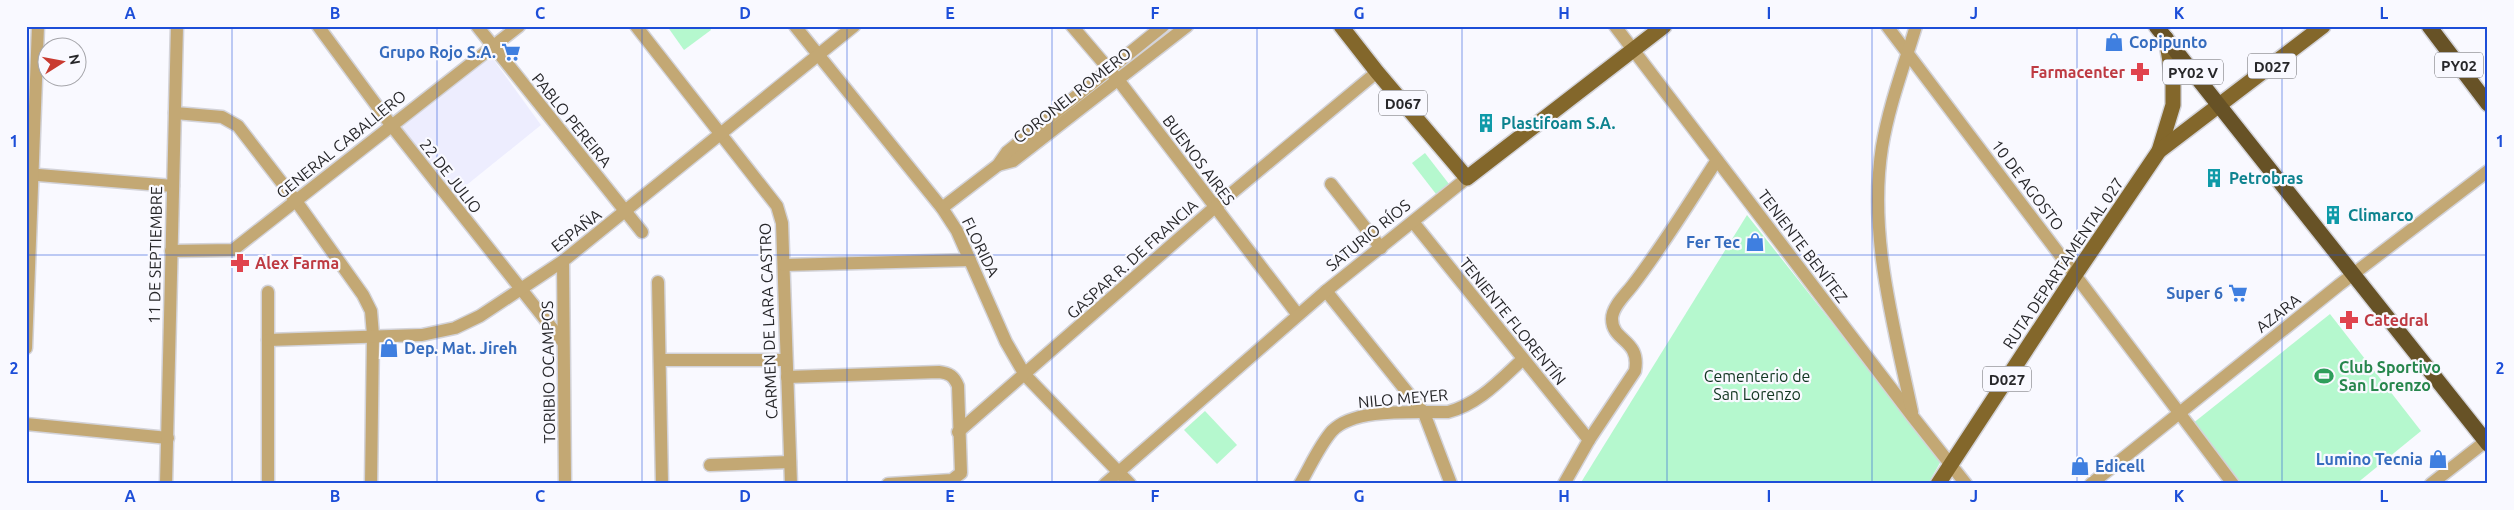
<svg xmlns="http://www.w3.org/2000/svg" width="2514" height="510" viewBox="0 0 2514 510" font-family="Ubuntu,sans-serif">
<rect width="100%" height="100%" fill="#f9f9ff"/>
<polygon fill="#ededfe" points="491,56 541,125 453,196 400,127"/>
<g fill="#b5f8ce">
<polygon points="667,26 709,26 711,30 684,50"/>
<polygon points="1425,153 1449,184 1436,194 1412,163"/>
<polygon points="1747,215 1941,461 1928,484 1580,484"/>
<polygon points="2330,314 2421,431 2356,484 2238,484 2192,424"/>
<polygon points="1205,411 1237,445 1217,464 1184,430"/>
</g>
<g fill="none" stroke-linecap="round" stroke-linejoin="round">
<g stroke="#d3d3d9" stroke-width="15">
<g id="minor">
<polyline points="318,26 391,125 563,342"/>
<polyline points="477,26 642,232"/>
<polyline points="636,26 777,206 782,223 791,484"/>
<polyline points="795,26 942,208 957,231 1006,342 1025,375 1130,484"/>
<polyline points="1072,26 1119,81 1298,315"/>
<polyline points="1615,26 1913,417 1966,484"/>
<polyline points="1887,26 2233,484"/>
<polyline points="175,113 222,117 238,126 296,201 363,295 371,311 373,335 371,484"/>
<polyline points="998,165 1013,161 1187,26"/>
<polyline points="26,174 173,186"/>
<polyline points="1331,184 1381,248"/>
<polyline points="942,208 998,165 1007,152 1163,26"/>
<polyline points="1413,222 1589,440"/>
<polyline points="171,251 233,250 519,26"/>
<polyline points="563,261 565,484"/>
<polyline points="784,265 970,260"/>
<polyline points="658,282 662,484"/>
<polyline points="1326,291 1424,413 1451,484"/>
<polyline points="268,292 268,484"/>
<polyline points="268,340 422,335 455,328 480,316 563,261 854,26"/>
<polyline points="26,348 38,26"/>
<polyline points="661,360 786,360"/>
<path d="M787,377L939,372C949,373 954,376 958,386L961,473L952,480L888,484"/>
<path d="M1912,412C1894,326 1868,235 1882,147C1889,105 1904,66 1916,26"/>
<polyline points="26,424 168,438"/>
<polyline points="958,432 1215,207 1377,72"/>
<polyline points="710,465 790,462"/>
<polyline points="166,484 177,26"/>
<polyline points="1105,484 1326,291 1467,178"/>
<path d="M1300,484C1310,467 1319,446 1332,431C1355,407 1416,413 1448,412C1479,404 1500,380 1523,359"/>
<path d="M1564,484L1589,440L1635,371C1641,339 1612,342 1612,319C1612,307 1625,295 1632,286C1663,246 1689,203 1717,160"/>
<polyline points="2091,484 2339,285 2488,171"/>
<polyline points="2431,484 2486,441"/>
</g>
</g>
<g stroke="#d3d3d9" stroke-width="18">
<g id="major">
<polyline points="1341,26 1377,72 1467,178 1664,26"/>
<polyline points="2159,151 2173,105 2173,79 2166,38"/>
<polyline points="1938,484 2075,275 2159,151 2323,26"/>
</g>
</g>
<g stroke="#d3d3d9" stroke-width="18">
<g id="highway">
<polyline points="2156,26 2488,444"/>
<polyline points="2429,26 2488,104"/>
</g>
</g>
<use href="#minor" stroke="#c3a874" stroke-width="12"/>
<use href="#major" stroke="#83672b" stroke-width="15"/>
<use href="#highway" stroke="#675226" stroke-width="15"/>
</g>
<path fill="none" stroke="#1d4ed8" stroke-width="1" stroke-opacity="0.55" d="M232,26V484M437,26V484M642,26V484M847,26V484M1052,26V484M1257,26V484M1462,26V484M1667,26V484M1872,26V484M2077,26V484M2282,26V484M26,255H2488"/>
<defs>
<g id="shop-bare" transform="scale(1.5)"><path d="M-5-2.5h2.3a2.7 3.5 0 0 1 5.4 0H5L5.5 6h-11ZM-1.5-2.5h3a1.5 2.3 0 0 0-3 0Z" fill="#3f7fe0" stroke="#f9f9ff" stroke-width="2.5" paint-order="stroke"/></g>
<g id="supermarket-bare" transform="scale(1.5)"><path d="M-6-5.5h2.5l.6 2H6L4.5 2H-2.5L-4.4-4H-6ZM-1.5 3.2a1.3 1.3 0 1 0 .1 0ZM3 3.2a1.3 1.3 0 1 0 .1 0Z" fill="#3f7fe0" stroke="#f9f9ff" stroke-width="2.5" paint-order="stroke"/></g>
<g id="pharmacy-bare" transform="scale(1.5)"><path d="M-2-6h4v4h4v4h-4v4h-4v-4h-4v-4h4Z" fill="#e0444e" stroke="#f9f9ff" stroke-width="2.5" paint-order="stroke"/></g>
<g id="building-bare" transform="scale(1.5)"><path d="M-4-6H4V6H1V3H-1V6H-4ZM-2.5-4.3h1.7v1.8h-1.7ZM.8-4.3h1.7v1.8H.8ZM-2.5-1h1.7V.8h-1.7ZM.8-1h1.7V.8H.8Z" fill="#0f9aa8" stroke="#f9f9ff" stroke-width="2.5" paint-order="stroke"/></g>
<g id="stadium-bare" transform="scale(1.5)"><path d="M0-5a6.5 5 0 1 0 0 10a6.5 5 0 1 0 0-10ZM-3.5-1.8h7v3.6h-7Z" fill="#2e9e5b" stroke="#f9f9ff" stroke-width="2.5" paint-order="stroke"/></g>
</defs>
<g fill-rule="evenodd">
<use href="#shop-bare" x="2114" y="42"/>
<use href="#supermarket-bare" x="511" y="52"/>
<use href="#pharmacy-bare" x="2140" y="72"/>
<use href="#building-bare" x="1486" y="123"/>
<use href="#building-bare" x="2214" y="178"/>
<use href="#building-bare" x="2333" y="215"/>
<use href="#shop-bare" x="1755" y="242"/>
<use href="#pharmacy-bare" x="240" y="263"/>
<use href="#supermarket-bare" x="2238" y="293"/>
<use href="#pharmacy-bare" x="2349" y="320"/>
<use href="#shop-bare" x="389" y="348"/>
<use href="#stadium-bare" x="2324" y="376"/>
<use href="#shop-bare" x="2438" y="459"/>
<use href="#shop-bare" x="2080" y="466"/>
</g>
<g text-anchor="middle" dominant-baseline="central" stroke-width="4.5" stroke-linejoin="round" paint-order="stroke">
<g fill="#f9f9ff" stroke="#66666a" stroke-width="1">
<rect x="2435" y="52.5" width="48" height="25" rx="4"/>
<rect x="2248" y="53.5" width="48" height="25" rx="4"/>
<rect x="2163" y="59.5" width="60" height="25" rx="4"/>
<rect x="1379" y="90.5" width="48" height="25" rx="4"/>
<rect x="1983" y="366.5" width="48" height="25" rx="4"/>
</g>
<g font-size="15" font-weight="bold" fill="#27272a">
<text x="2459" y="65">PY02</text>
<text x="2272" y="66">D027</text>
<text x="2193" y="72">PY02 V</text>
<text x="1403" y="103">D067</text>
<text x="2007" y="379">D027</text>
</g>
<g font-size="16" font-weight="bold" fill="#366cbe" stroke="#f9f9ff" text-anchor="end">
<text x="2129" y="42" text-anchor="start">Copipunto</text>
<text x="496" y="52">Grupo Rojo S.A.</text>
<text x="1740" y="242">Fer Tec</text>
<text x="2223" y="293">Super 6</text>
<text x="404" y="348" text-anchor="start">Dep. Mat. Jireh</text>
<text x="2423" y="459">Lumino Tecnia</text>
<text x="2095" y="466" text-anchor="start">Edicell</text>
</g>
<g font-size="16" font-weight="bold" fill="#be3a42" stroke="#f9f9ff" text-anchor="start">
<text x="2125" y="72" text-anchor="end">Farmacenter</text>
<text x="255" y="263">Alex Farma</text>
<text x="2364" y="320">Catedral</text>
</g>
<g font-size="16" fill="#27272a" stroke="#f9f9ff">
<text transform="translate(1072 95) rotate(-38)">CORONEL ROMERO</text>
<text transform="translate(572 120) rotate(51)">PABLO PEREIRA</text>
<text transform="translate(341 144) rotate(-39)">GENERAL CABALLERO</text>
<text transform="translate(1199 160) rotate(53)">BUENOS AIRES</text>
<text transform="translate(451 176) rotate(52)">22 DE JULIO</text>
<text transform="translate(2028 185) rotate(53)">10 DE AGOSTO</text>
<text transform="translate(576 230) rotate(-38)">ESPAÑA</text>
<text transform="translate(1368 235) rotate(-39)">SATURIO RÍOS</text>
<text transform="translate(1803 246) rotate(53)">TENIENTE BENÍTEZ</text>
<text transform="translate(981 247) rotate(64)">FLORIDA</text>
<text transform="translate(155 255) rotate(-89)">11 DE SEPTIEMBRE</text>
<text transform="translate(1132 259) rotate(-42)">GASPAR R. DE FRANCIA</text>
<text transform="translate(2063 263) rotate(-56)">RUTA DEPARTAMENTAL 027</text>
<text transform="translate(2278 313) rotate(-38)">AZARA</text>
<text transform="translate(768 321) rotate(-92)">CARMEN DE LARA CASTRO</text>
<text transform="translate(1513 321) rotate(51)">TENIENTE FLORENTÍN</text>
<text transform="translate(548 372) rotate(-91)">TORIBIO OCAMPOS</text>
<text transform="translate(1403 398) rotate(-5)">NILO MEYER</text>
</g>
<g font-size="16" font-weight="bold" fill="#0d838f" stroke="#f9f9ff" text-anchor="start">
<text x="1501" y="123">Plastifoam S.A.</text>
<text x="2229" y="178">Petrobras</text>
<text x="2348" y="215">Climarco</text>
</g>
<g font-size="16" font-weight="bold" fill="#27864d" stroke="#f9f9ff" text-anchor="start">
<text x="2339" y="367">Club Sportivo<tspan x="2339" dy="18">San Lorenzo</tspan></text>
</g>
<g font-size="16" fill="#113521" stroke="#f9f9ff">
<text x="1757" y="376">Cementerio de<tspan x="1757" dy="18">San Lorenzo</tspan></text>
</g>
</g>
<rect width="2514" height="510" fill="none" stroke="#f9f9ff" stroke-width="55"/>
<g transform="translate(62 62) rotate(79)"><circle r="24" fill="#f9f9ff" stroke="#a5a5aa"/>
<path d="M0-4L9 19L0 12L-9 19Z" fill="#c93b31"/>
<text y="-8" font-size="14" font-weight="bold" text-anchor="middle" fill="#27272a">N</text>
</g>
<rect x="28" y="28" width="2458" height="454" fill="none" stroke="#1d4ed8" stroke-width="2"/>
<g font-size="16" text-anchor="middle" font-weight="bold" fill="#1d4ed8">
<text x="130" y="19">A</text>
<text x="335" y="19">B</text>
<text x="540" y="19">C</text>
<text x="745" y="19">D</text>
<text x="950" y="19">E</text>
<text x="1155" y="19">F</text>
<text x="1359" y="19">G</text>
<text x="1564" y="19">H</text>
<text x="1769" y="19">I</text>
<text x="1974" y="19">J</text>
<text x="2179" y="19">K</text>
<text x="2384" y="19">L</text>
<text x="14" y="147">1</text>
<text x="2500" y="147">1</text>
<text x="14" y="374">2</text>
<text x="2500" y="374">2</text>
<text x="130" y="502">A</text>
<text x="335" y="502">B</text>
<text x="540" y="502">C</text>
<text x="745" y="502">D</text>
<text x="950" y="502">E</text>
<text x="1155" y="502">F</text>
<text x="1359" y="502">G</text>
<text x="1564" y="502">H</text>
<text x="1769" y="502">I</text>
<text x="1974" y="502">J</text>
<text x="2179" y="502">K</text>
<text x="2384" y="502">L</text>
</g>
</svg>
